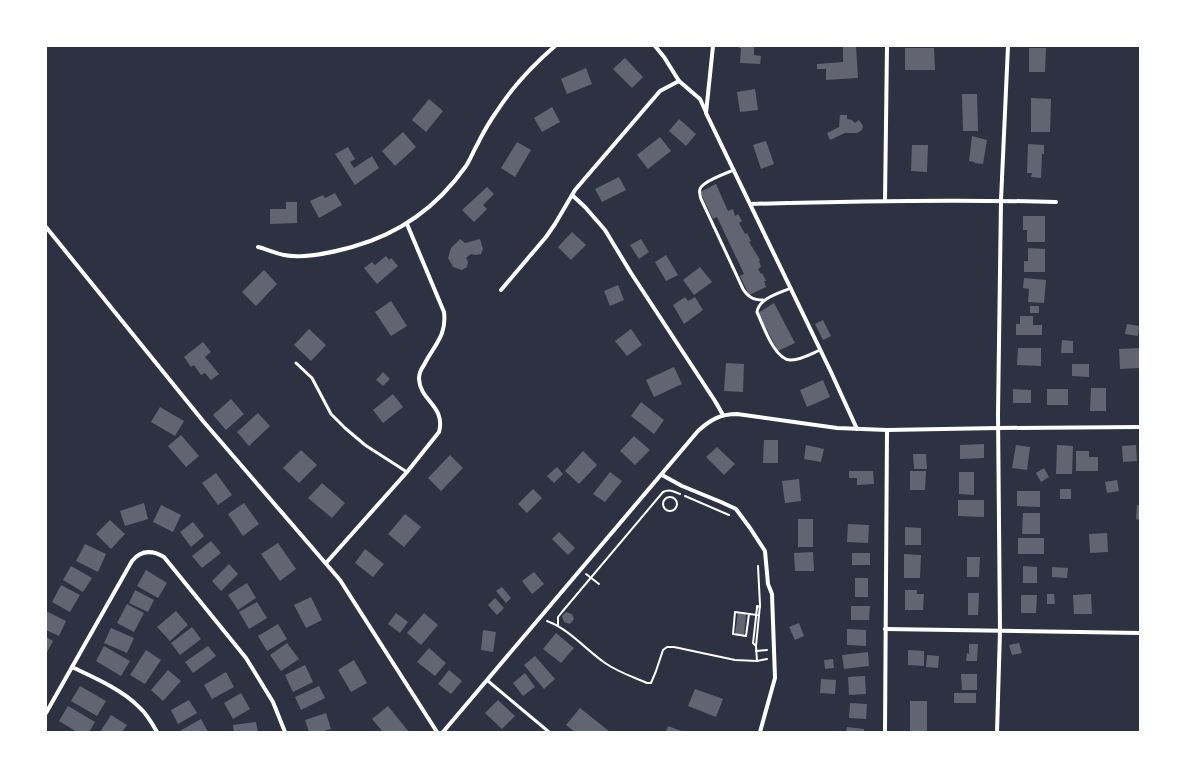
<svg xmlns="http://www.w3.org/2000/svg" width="1186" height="778" viewBox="0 0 1186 778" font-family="'DejaVu Sans',sans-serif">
<rect width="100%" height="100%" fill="#2d3142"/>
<g fill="#626471">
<polygon points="739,46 754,46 754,55 761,56 760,64 740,63 741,48 739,48"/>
<polygon points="843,46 856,46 858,78 826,80 826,69 817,69 817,64 843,62"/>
<polygon points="905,48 934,48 935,70 905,70"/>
<polygon points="1029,48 1046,48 1045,72 1029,72"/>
<polygon points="625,58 643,77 632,88 613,69"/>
<polygon points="586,68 592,84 567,94 561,79"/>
<polygon points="755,89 758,110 740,112 737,92"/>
<polygon points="962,94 977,94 978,131 963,131"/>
<polygon points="1031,98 1051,99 1050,132 1031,132"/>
<polygon points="429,99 443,111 426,132 412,120"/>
<polygon points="552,107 560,122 542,132 534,118"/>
<polygon points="840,115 847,115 847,119 852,120 855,123 859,120 863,126 862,130 857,133 845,133 830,140 827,133 839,127"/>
<polygon points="679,119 696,134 686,146 669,131"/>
<polygon points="403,132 416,147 395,166 382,151"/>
<polygon points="972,136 987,140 983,164 974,163 975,162 969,161"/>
<polygon points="660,137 671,151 648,169 637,155"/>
<polygon points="766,141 774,164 761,169 753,145"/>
<polygon points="517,142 531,150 515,177 501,168"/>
<polygon points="1028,144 1044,145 1044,154 1042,154 1041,178 1031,177 1032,173 1027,173"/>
<polygon points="912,145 928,145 927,172 911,171"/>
<polygon points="348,147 355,159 350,162 354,168 372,156 379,168 355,185 335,154"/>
<polygon points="619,177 626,190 602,202 595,189"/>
<polygon points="716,184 728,211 733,209 735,216 738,214 742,221 739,223 745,234 747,233 751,241 749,242 760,260 759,261 761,267 758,269 761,274 762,273 766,281 764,281 766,287 749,295 740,276 744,274 717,217 713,219 700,192"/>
<polygon points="487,187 494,194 483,205 487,209 474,222 462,210"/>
<polygon points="335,193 342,205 319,218 310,201 323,195 325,198"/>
<polygon points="286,202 297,202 297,223 270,224 270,209 286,209"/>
<polygon points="1023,216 1045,216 1045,242 1027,242 1027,230 1023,230"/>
<polygon points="572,232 586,245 571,260 558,247"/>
<polygon points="460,239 465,243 480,239 483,249 481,254 475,255 471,254 466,258 468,262 467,267 462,270 453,267 448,258 451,248"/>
<polygon points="641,239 649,252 639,259 630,245"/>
<polygon points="1028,248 1045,249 1045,272 1024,272 1024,261 1028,261"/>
<polygon points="666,255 678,275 666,281 655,262"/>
<polygon points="386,256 389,260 391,258 398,266 377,284 364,268 372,262 375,265"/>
<polygon points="700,267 712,282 694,295 683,280"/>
<polygon points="264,270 277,284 256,306 242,292"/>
<polygon points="1024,278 1046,280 1044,303 1028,302 1029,289 1023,288"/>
<polygon points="618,285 624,300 610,306 604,291"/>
<polygon points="685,297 688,301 695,297 703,310 684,324 673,305"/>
<polygon points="391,301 407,326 391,336 375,312"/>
<polygon points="774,303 795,343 778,351 758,313"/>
<rect x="1030" y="306" width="9" height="7"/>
<polygon points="1020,316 1033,316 1033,325 1042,325 1042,335 1016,335 1016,324 1020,324"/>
<polygon points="823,320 831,336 823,340 815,324"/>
<polygon points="1127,324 1139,326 1138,336 1125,334"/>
<polygon points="309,329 326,345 311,361 294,345"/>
<polygon points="631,329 642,345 627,356 615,341"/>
<polygon points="1062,340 1073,341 1073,353 1061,353"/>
<polygon points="203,342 211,352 205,357 219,374 211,380 205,373 201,375 194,365 191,367 184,357"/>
<polygon points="1018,348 1041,348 1041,366 1017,365"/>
<polygon points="1140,348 1140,368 1120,369 1119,349"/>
<polygon points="726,363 744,364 743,392 724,391"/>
<polygon points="1072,364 1089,364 1089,377 1072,376"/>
<polygon points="674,367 682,384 654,397 646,380"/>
<polygon points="383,372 390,379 383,386 376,380"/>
<polygon points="823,380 830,397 807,407 800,390"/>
<polygon points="1091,388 1106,388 1106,411 1090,411"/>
<polygon points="1013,389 1031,390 1031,403 1013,403"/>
<rect x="1047" y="389" width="21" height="16"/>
<polygon points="393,394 403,407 383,423 373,410"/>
<polygon points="231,399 244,414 226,430 213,415"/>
<polygon points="641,402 664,420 654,434 631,416"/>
<polygon points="160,407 184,421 175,436 151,422"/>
<polygon points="258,413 270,426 249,446 237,432"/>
<polygon points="181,435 199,456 186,467 168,446"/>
<polygon points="634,436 650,450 635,465 620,451"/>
<polygon points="764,440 778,440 778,463 763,463"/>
<polygon points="984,444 984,458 960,459 960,445"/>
<polygon points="806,445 824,449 821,462 804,459"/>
<polygon points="1016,445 1030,447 1027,470 1012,468"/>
<polygon points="1057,445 1073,446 1072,474 1056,474"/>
<polygon points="1136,445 1137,461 1123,462 1122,446"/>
<polygon points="717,447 735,464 724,475 706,457"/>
<polygon points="301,450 317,465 299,483 283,468"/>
<polygon points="583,451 597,465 579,484 565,471"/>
<polygon points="1076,451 1089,451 1089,457 1098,457 1098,471 1076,471"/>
<polygon points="913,454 926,454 927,469 914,469"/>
<polygon points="450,455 463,468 441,491 428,478"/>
<polygon points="557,467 563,474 554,483 547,476"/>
<polygon points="1044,468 1049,477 1041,482 1036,473"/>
<polygon points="849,471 873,471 874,484 857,485 857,478 849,478"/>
<polygon points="910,471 926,471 925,490 910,490"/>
<polygon points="610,472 622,481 605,502 593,494"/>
<polygon points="959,472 974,472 974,495 959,494"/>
<polygon points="216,473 232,495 218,505 202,483"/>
<polygon points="799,479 801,501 785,503 782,481"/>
<polygon points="1117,480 1119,491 1107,493 1105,482"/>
<polygon points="322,483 345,503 332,518 308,498"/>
<polygon points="533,489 542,498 527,513 518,504"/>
<rect x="1060" y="489" width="11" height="10"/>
<polygon points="1017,491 1040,491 1040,507 1017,506"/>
<polygon points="958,500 984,500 984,517 958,516"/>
<polygon points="144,503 148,519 125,526 120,511"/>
<polygon points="244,503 259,524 243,536 228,514"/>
<polygon points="161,505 181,515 173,532 153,522"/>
<polygon points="1137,505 1140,505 1140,520 1136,519"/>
<polygon points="1023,513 1040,513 1040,534 1022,534"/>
<polygon points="405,514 421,527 404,547 388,534"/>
<rect x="798" y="519" width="15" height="28"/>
<polygon points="110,520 125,534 111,549 96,534"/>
<polygon points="193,522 204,536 191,547 180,532"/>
<polygon points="848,524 869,525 868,543 847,542"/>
<polygon points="905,527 921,528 921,545 905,545"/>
<polygon points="559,532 575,548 568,555 552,539"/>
<polygon points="1107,533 1108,552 1090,553 1089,534"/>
<rect x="1018" y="538" width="26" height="16"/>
<polygon points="211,541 221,553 202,568 192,556"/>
<polygon points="278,543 296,569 280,581 261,554"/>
<polygon points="85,544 106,554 98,572 76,561"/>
<polygon points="365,549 384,564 373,577 355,563"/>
<polygon points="813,552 814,571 795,571 794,553"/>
<rect x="852" y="553" width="18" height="12"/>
<polygon points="904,554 921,555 920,578 904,578"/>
<polygon points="967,557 980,557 979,577 967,577"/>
<polygon points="229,564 238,574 221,591 212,581"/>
<polygon points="71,566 92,578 83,592 63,580"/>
<polygon points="1023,566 1037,567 1037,583 1023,583"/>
<polygon points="1052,567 1068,568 1067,578 1052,577"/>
<polygon points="146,570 167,583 158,598 137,586"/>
<polygon points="534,572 544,584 532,594 522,581"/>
<rect x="855" y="578" width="13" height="19"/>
<polygon points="247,583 256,598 238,610 228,595"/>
<polygon points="61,585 80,595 70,612 52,602"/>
<polygon points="502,587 511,598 506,603 496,591"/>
<polygon points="135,590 154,600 148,612 129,603"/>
<polygon points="905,590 917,590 917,594 924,594 923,610 905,610"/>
<polygon points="968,593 979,593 978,615 968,615"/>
<polygon points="1047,594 1054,594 1055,604 1047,604"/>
<polygon points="1091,594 1092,614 1074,614 1073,595"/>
<polygon points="1021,595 1037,595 1036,613 1021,613"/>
<polygon points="311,597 322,620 306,628 294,605"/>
<polygon points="495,598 504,608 497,615 488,605"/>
<polygon points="257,602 267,618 249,629 239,612"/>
<polygon points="127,604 144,613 134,632 117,623"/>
<polygon points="851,606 870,606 869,620 851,620"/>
<polygon points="46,611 66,621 59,636 46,630"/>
<polygon points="176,611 188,625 170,641 157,627"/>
<polygon points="566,612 572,614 574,619 570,624 564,622 562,616"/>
<polygon points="396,613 408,622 400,633 388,624"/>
<polygon points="424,613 438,625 421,645 407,633"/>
<polygon points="738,613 746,615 744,635 735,634"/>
<polygon points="799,623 804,636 795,640 789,627"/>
<polygon points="278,624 287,639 267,651 258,636"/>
<polygon points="192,627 201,639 180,655 171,643"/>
<polygon points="111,628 134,638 127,653 104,643"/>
<polygon points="847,629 866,630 866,646 847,645"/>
<polygon points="483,630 496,632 493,652 481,650"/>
<polygon points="556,633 574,648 561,663 543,649"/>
<polygon points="46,637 53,641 46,654"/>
<polygon points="287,643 299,659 281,671 270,655"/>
<polygon points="1019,643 1022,653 1012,655 1009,645"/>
<polygon points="969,644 978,644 977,661 966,661 967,653 969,654"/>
<polygon points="104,646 130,661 121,676 96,661"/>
<polygon points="208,646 216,656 193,673 185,662"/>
<polygon points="429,648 446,663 435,676 417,662"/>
<polygon points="146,650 161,660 145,684 130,675"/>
<polygon points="908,650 924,651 924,666 908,665"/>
<polygon points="868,652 869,666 844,669 842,655"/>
<polygon points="927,655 939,656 938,668 926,667"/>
<polygon points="535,656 555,679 544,689 524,665"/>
<polygon points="833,659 834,668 825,669 824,660"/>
<polygon points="354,660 367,683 351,692 338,670"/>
<polygon points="305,665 313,682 293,692 285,675"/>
<polygon points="168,670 181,681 163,701 151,690"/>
<polygon points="449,670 462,681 451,694 438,684"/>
<polygon points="226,672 234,687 212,699 204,685"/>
<polygon points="525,673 535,687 523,696 513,683"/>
<polygon points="961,674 977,674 977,690 962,690"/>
<polygon points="865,676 866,694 849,695 848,677"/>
<polygon points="821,679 836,680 835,694 820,693"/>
<polygon points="80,686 106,701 97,716 71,701"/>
<polygon points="319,686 325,698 301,710 295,697"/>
<polygon points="695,689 723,699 716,717 688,706"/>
<polygon points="241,693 250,709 233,719 224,703"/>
<rect x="954" y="693" width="22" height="10"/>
<polygon points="189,700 197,713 178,724 171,710"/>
<polygon points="498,700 515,716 502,729 485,713"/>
<rect x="910" y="701" width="17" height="31"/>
<polygon points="850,703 867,704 866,719 849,718"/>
<polygon points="68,706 95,722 89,732 77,732 59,721"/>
<polygon points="388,706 409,732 383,732 372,719"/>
<polygon points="580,708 610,732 575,732 566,725"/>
<polygon points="326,713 331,729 321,732 309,732 305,720"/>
<polygon points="111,715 127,725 122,732 100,732"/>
<polygon points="201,719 208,732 178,732"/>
<polygon points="256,722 258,732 234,732 233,725"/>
<polygon points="668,726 684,732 666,732"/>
<polygon points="847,727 864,729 864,732 846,732"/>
</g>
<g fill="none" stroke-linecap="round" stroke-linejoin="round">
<g stroke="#fff" stroke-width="2">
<polyline points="685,496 729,515"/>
<circle cx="670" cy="504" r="7"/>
<polyline points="586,574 599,584"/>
<polyline points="749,614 746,636 733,634 735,612 757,615"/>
<path d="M547,621C569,629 585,649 605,663C618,672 633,677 647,683H651L656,671L663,650L667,647H674L735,660L757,661L756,646L760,605L758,566"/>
<path d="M558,625V617L562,612L663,492C669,489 673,491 680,494"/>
<polyline points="756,646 753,643 757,608 757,606 760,607"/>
<polyline points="756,651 767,650"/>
<polyline points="757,661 767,659"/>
</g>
<g stroke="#fff" stroke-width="3">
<path d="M734,170C726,173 702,182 700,189C699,192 700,196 701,199L743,289C748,297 753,300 763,300"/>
<path d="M791,288C780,293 759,298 757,312C763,325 775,361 791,360C801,360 811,354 820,350"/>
<polyline points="296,363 312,378 331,414 345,428 365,445 407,472"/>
<polyline points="488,681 549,732"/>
</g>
<g stroke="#fff" stroke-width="4">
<polyline points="655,46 664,57 679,81 700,99 706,112"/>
<polyline points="713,46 706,113 831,372 857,429"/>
<polyline points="572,195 585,207 605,230 631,273 715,401 723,415"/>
<polyline points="885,201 887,46"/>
<path d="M750,204C852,201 954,199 1056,202"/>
<polyline points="46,227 203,421 340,580 437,732"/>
<path d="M258,247C266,249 275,253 284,255C302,259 334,252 352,247C399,234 438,206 466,166C470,160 473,152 477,145C483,133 489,122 497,111C513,86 533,65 555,46"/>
<polyline points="501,290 546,237 555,224 575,190 660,91 679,81"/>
<polyline points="662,475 682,486 721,502 736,509 750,528 765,551 768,584 772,594 775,678 760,732"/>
<path d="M326,563L407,472L439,432C446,406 420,401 419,379C419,374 421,369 424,365C434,345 447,336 444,312L407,224"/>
<polyline points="885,629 1140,633"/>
<path d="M72,667C93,677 123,690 139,707C147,714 152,723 157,732"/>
<path d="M46,713L132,561C141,550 152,550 164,557L246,658L273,702L285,732"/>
<path d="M443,732L698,431C710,420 720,414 737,414L837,428L887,430L999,428L1140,427"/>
<polyline points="885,732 887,430"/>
<polyline points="997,732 1000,631 998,414 1001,200 1008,46"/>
</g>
</g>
<rect width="1186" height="778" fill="none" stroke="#ffffff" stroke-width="94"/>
</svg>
